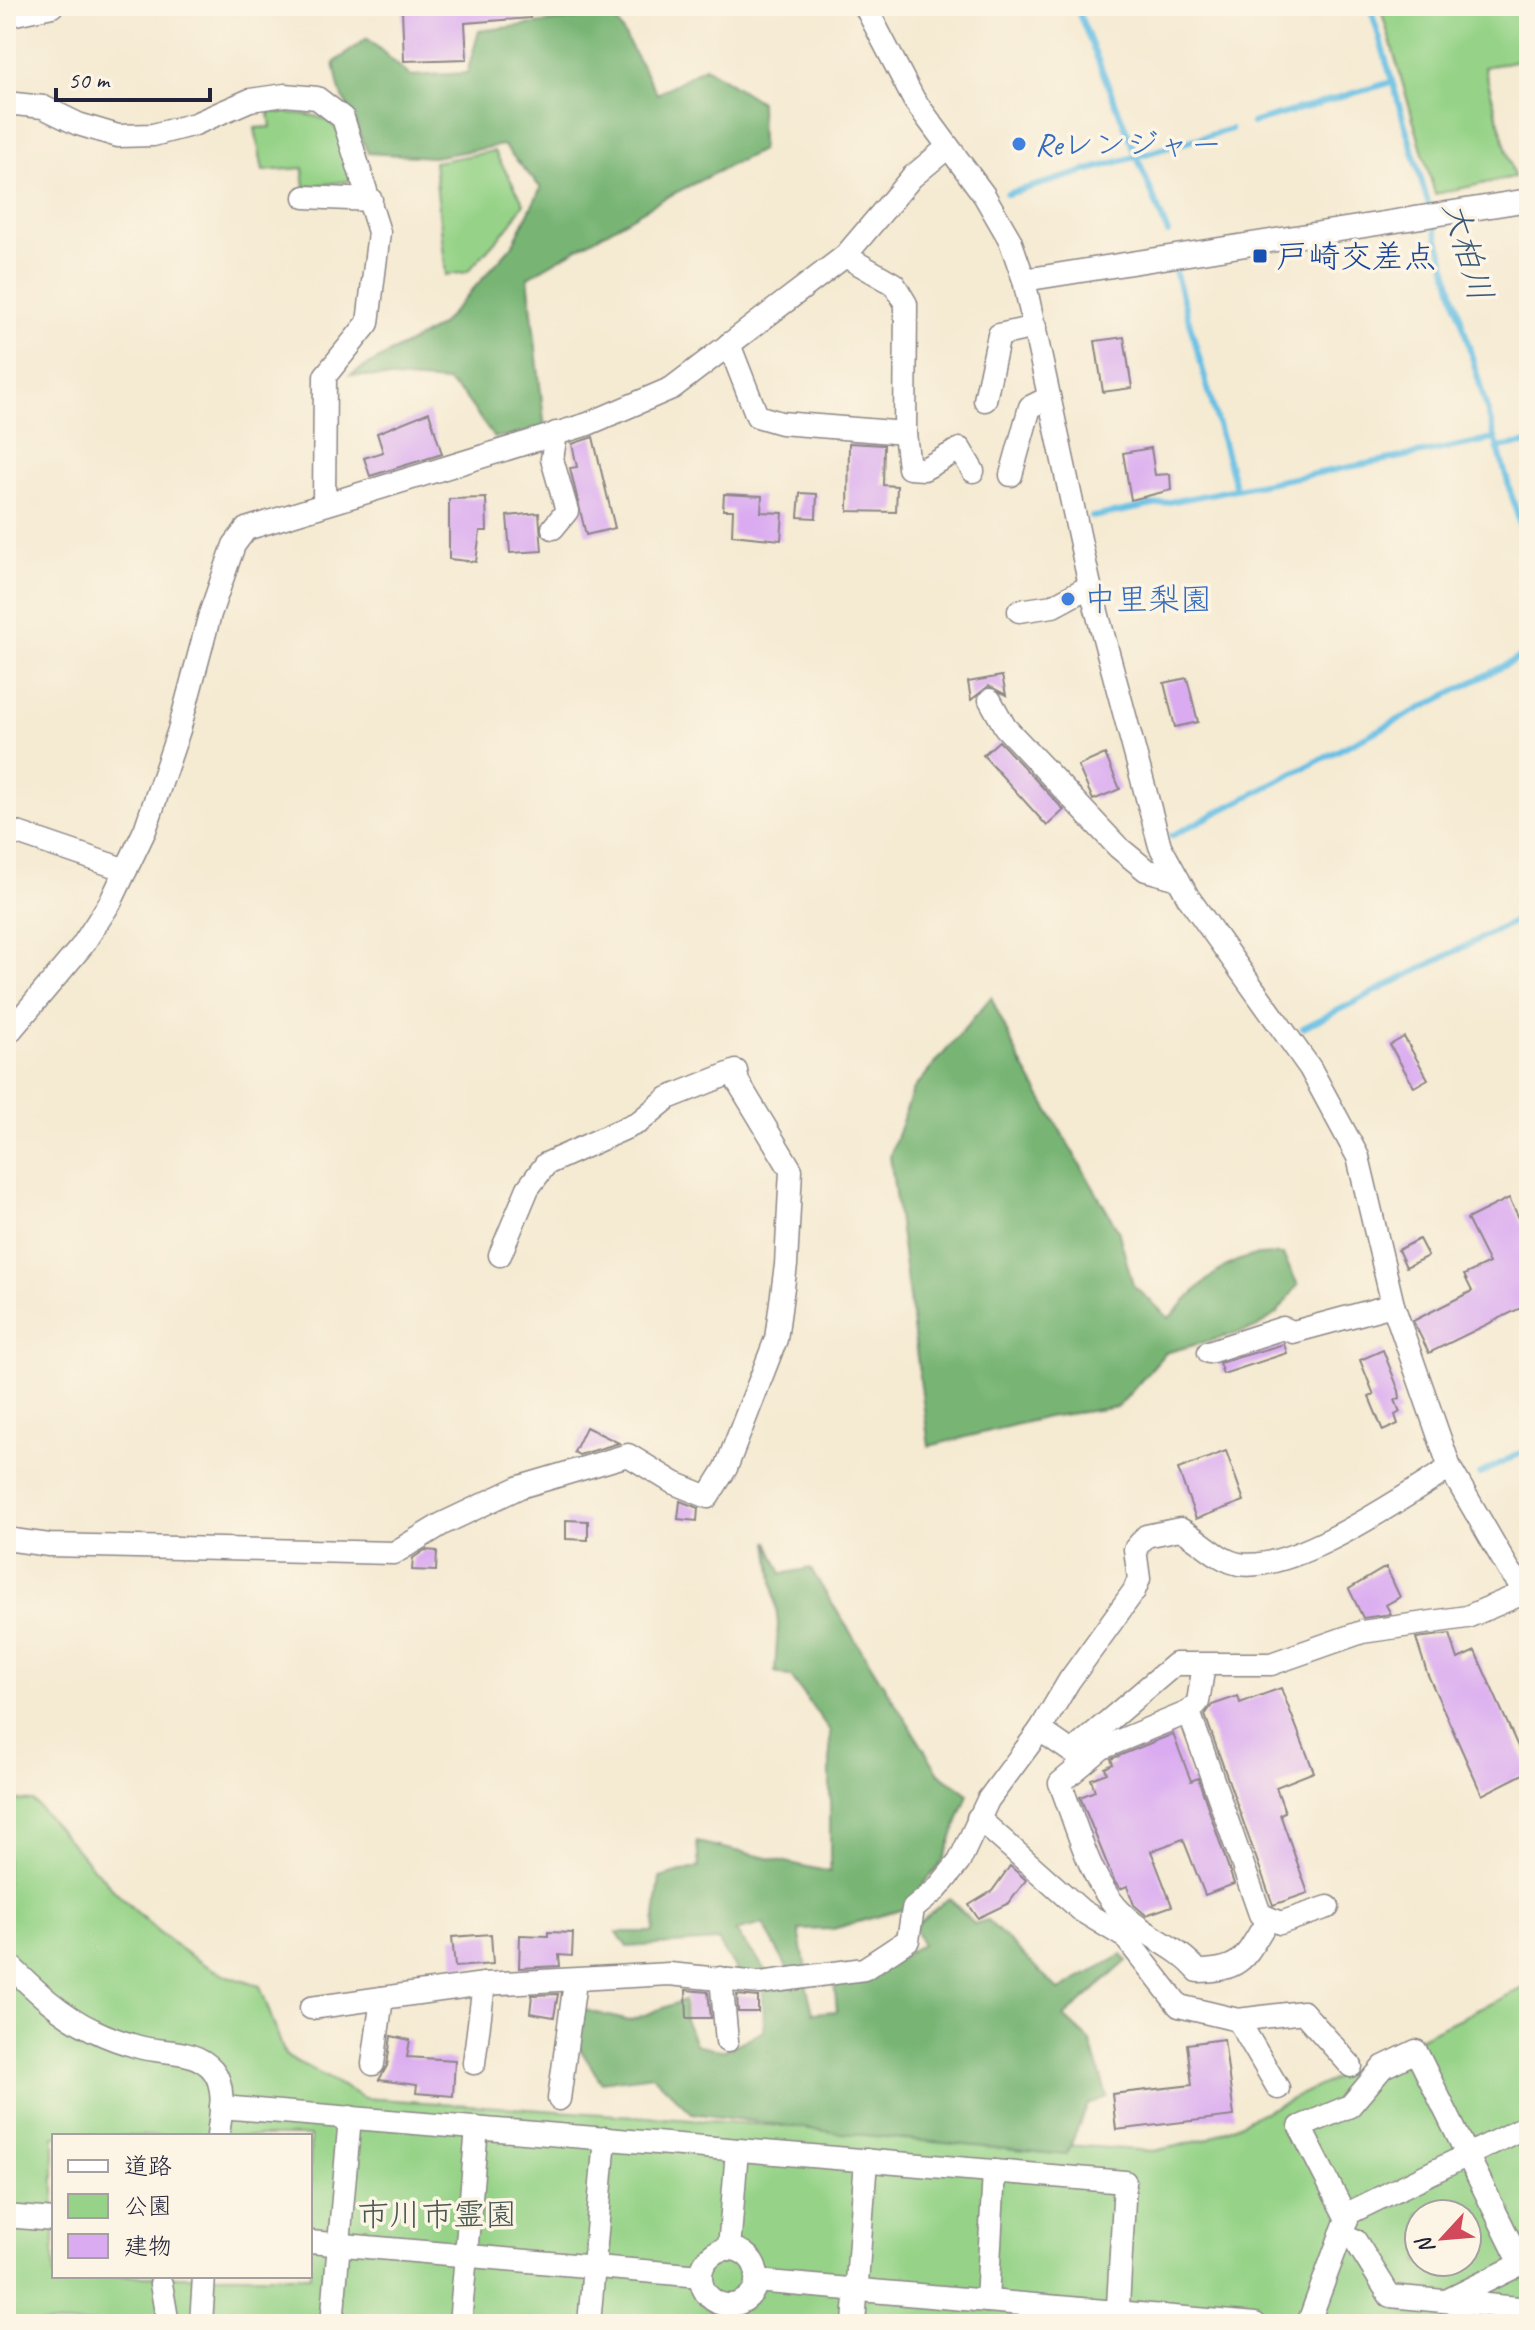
<svg xmlns="http://www.w3.org/2000/svg" width="1535" height="2330" viewBox="0 0 1535 2330" font-family="Caveat,'Klee One',sans-serif">
<rect width="100%" height="100%" fill="#fcf5e5"/>
<filter id="ink" filterUnits="userSpaceOnUse"><feTurbulence type="fractalNoise" baseFrequency=".0125" numOctaves="2"/><feDisplacementMap in="SourceGraphic" scale="16" xChannelSelector="R" yChannelSelector="G"/><feConvolveMatrix kernelMatrix="1 2 1 2 8 2 1 2 1" color-interpolation-filters="sRGB"/></filter>
<filter id="wash" filterUnits="userSpaceOnUse"><feTurbulence type="fractalNoise" baseFrequency=".006" numOctaves="4" result="noise"/><feDisplacementMap in="SourceGraphic" scale="32" xChannelSelector="R" yChannelSelector="G"/><feGaussianBlur stdDeviation="1.8" result="paint"/><feColorMatrix in="noise" values="0 0 0 0 0 0 0 0 0 0 0 0 0 0 0 0 0 1.4 0 .05"/><feComposite in="paint" operator="in"/></filter>
<g filter="url(#wash)">
<rect width="100%" height="100%" fill="#f5ead2"/>
<g fill="#96d388" stroke="#5c7a62" stroke-width="2" fill-rule="evenodd">
<polygon points="1380,6 1529,6 1529,58 1484,67 1514,177 1435,194"/>
<path d="M269,112C338,115 335,116 357,180L305,187L303,168L263,171L255,128L271,127Z"/>
<polygon points="494,151 524,203 511,224 467,272 446,275 434,162"/>
<path d="M6,1800L33,1801C83,1855 151,1941 219,1972C232,1978 246,1982 260,1986L285,2055L364,2098L1154,2151L1208,2139L1529,1985V2324H6ZM54,2136H310V2276H54ZM1419,2214H1467V2262H1419Z"/>
</g>
<g fill="#78b574" stroke="#4d6c58" stroke-width="2">
<polygon points="613,14 657,94 705,67 760,102 761,150 665,198 528,277 545,429 494,438 464,396 447,382 350,375 440,326 512,246 541,188 503,145 433,157 368,153 339,88 334,63 367,38 410,76 467,73 479,31"/>
<path d="M991,997L1020,1061L1118,1230L1133,1285L1169,1318C1203,1284 1229,1248 1283,1255L1298,1285L1277,1313L1256,1328L1165,1353L1118,1407L1047,1417L929,1446L890,1156L913,1090Z"/>
<polygon points="768,1541 782,1574 810,1568 939,1773 968,1794 944,1859 904,1909 833,1929 799,1930 806,1970 790,1973 763,1924 735,1931 767,1971 739,1975 718,1941 627,1947 617,1932 653,1932 660,1878 699,1867 697,1842 830,1872 830,1731 791,1677 775,1672 778,1624"/>
<polygon points="949,1898 974,1924 987,1920 1059,1990 1122,1955 1127,1961 1064,2017 1090,2041 1107,2096 1088,2105 1066,2155 833,2132 692,2113 653,2075 601,2082 574,2039 578,2008 629,2021 684,2000 685,2020 695,2044 723,2051 764,2031 763,1988 806,1984 813,2013 837,2011 834,1981 860,1981 922,1944 914,1926"/>
</g>
<g fill="none" stroke-linecap="round" stroke-linejoin="round">
<g stroke="#66bfe4" stroke-width="6">
<polyline points="1076,6 1168,233"/>
<polyline points="1370,6 1430,210"/>
<polyline points="1252,123 1392,82"/>
<polyline points="1007,194 1231,129"/>
<polyline points="1433,221 1529,556"/>
<polyline points="1175,271 1236,489"/>
<polyline points="1497,448 1529,443"/>
<polyline points="1092,517 1494,439"/>
<polyline points="1171,836 1529,653"/>
<polyline points="1303,1028 1529,914"/>
<polyline points="1479,1474 1529,1449"/>
</g>
</g>
<g id="blocks">
<g fill="#daabf1">
<polygon points="484,6 530,6 530,18 465,23 467,59 404,61 402,10"/>
<polygon points="1124,337 1132,388 1103,392 1095,341"/>
<polygon points="429,412 442,454 370,476 364,458 383,452 377,433"/>
<polygon points="593,437 615,528 586,535 570,468 577,467 572,444"/>
<polygon points="849,443 884,445 883,485 897,486 896,512 848,511"/>
<polygon points="1151,448 1155,475 1170,474 1171,490 1131,500 1123,453"/>
<polygon points="800,493 817,494 816,518 798,517"/>
<polygon points="724,494 762,496 761,512 783,513 781,540 732,535 733,510 723,510"/>
<polygon points="486,498 487,531 480,531 476,562 449,559 449,499"/>
<polygon points="539,513 542,551 510,553 507,516"/>
<polygon points="1002,676 1006,695 989,686 971,700 968,682"/>
<polygon points="1187,678 1198,722 1175,727 1164,683"/>
<polygon points="999,741 1064,810 1047,826 983,755"/>
<polygon points="1105,754 1120,789 1093,800 1078,766"/>
<polygon points="1404,1037 1428,1079 1414,1087 1390,1045"/>
<polygon points="1509,1198 1529,1238 1529,1304 1429,1353 1413,1321 1472,1291 1464,1275 1489,1263 1467,1219"/>
<polygon points="1419,1239 1428,1256 1406,1267 1398,1250"/>
<polygon points="1284,1344 1287,1353 1223,1374 1219,1363"/>
<polygon points="1383,1350 1399,1391 1400,1398 1395,1400 1400,1412 1395,1415 1398,1424 1383,1431 1369,1397 1374,1395 1360,1360"/>
<polygon points="586,1427 619,1443 579,1455 574,1452"/>
<polygon points="1226,1451 1244,1501 1196,1519 1178,1469"/>
<polygon points="680,1501 698,1508 697,1521 678,1519"/>
<polygon points="566,1520 588,1521 588,1540 566,1539"/>
<polygon points="425,1550 437,1551 436,1571 412,1570 413,1558"/>
<polygon points="1386,1567 1400,1597 1386,1605 1391,1614 1363,1618 1349,1589"/>
<polygon points="1450,1634 1458,1659 1475,1651 1529,1771 1482,1795 1427,1673 1416,1638"/>
<polygon points="1281,1688 1314,1772 1276,1787 1285,1812 1280,1814 1308,1893 1273,1905 1205,1715 1212,1705 1238,1696 1240,1703"/>
<polygon points="1173,1734 1191,1781 1198,1778 1234,1884 1205,1895 1183,1839 1151,1851 1172,1906 1146,1915 1134,1905 1127,1886 1120,1889 1114,1881 1080,1797 1095,1791 1091,1779 1107,1773 1105,1768 1113,1764 1111,1759"/>
<polygon points="1010,1866 1026,1880 1009,1903 978,1918 969,1905 992,1891"/>
<polygon points="548,1932 573,1933 572,1956 559,1955 560,1966 519,1968 520,1935 548,1936"/>
<polygon points="491,1934 493,1964 455,1967 452,1937"/>
<polygon points="686,1990 708,1992 711,2018 687,2018"/>
<polygon points="558,1994 554,2017 530,2013 532,1995"/>
<polygon points="737,1995 758,1997 758,2012 738,2012"/>
<polygon points="391,2036 410,2040 407,2057 455,2060 453,2096 416,2093 417,2085 379,2080 387,2066"/>
<polygon points="1224,2039 1234,2116 1116,2130 1112,2094 1192,2085 1187,2044"/>
</g>
</g>
</g>
<g filter="url(#ink)">
<use href="#blocks" fill-opacity="0" stroke="#8c8686" stroke-width="2"/>
<g fill="none" stroke-linecap="round" stroke-linejoin="round">
<g stroke="#8c8686" stroke-width="25">
<g id="minor">
<polyline points="865,6 914,100 984,195 1010,240 1024,280 1090,586 1160,846 1188,897 1310,1068 1358,1157 1393,1305 1450,1468 1509,1570 1529,1595"/>
<polyline points="6,16 52,6"/>
<polyline points="6,103 43,107 78,124 118,136 153,135 195,124 250,100 285,95 317,98 343,118 379,232 368,323 325,376 324,504"/>
<polyline points="305,197 371,200"/>
<polyline points="845,256 894,284 906,304 905,433 909,468 924,469 960,449 973,471"/>
<polyline points="1024,280 1529,200"/>
<polyline points="729,344 757,416 781,423 905,433"/>
<polyline points="985,400 999,335 1035,327"/>
<polyline points="1011,475 1030,407 1048,398"/>
<polyline points="553,528 567,511 552,459 556,433"/>
<polyline points="1019,611 1053,606 1090,586"/>
<polyline points="990,700 1005,727 1118,847 1146,870 1178,879"/>
<polyline points="6,829 126,870"/>
<polyline points="6,1036 82,946 111,901 145,830 179,730 210,614 234,545 246,529 588,424 672,388 845,256 912,177 948,147"/>
<polyline points="1209,1352 1283,1328 1293,1332 1393,1305"/>
<polyline points="6,1539 49,1545 394,1553 442,1524 520,1487 628,1455 674,1483 708,1497 726,1468 776,1339 786,1265 791,1170 738,1082 736,1071 668,1098 639,1122 546,1164 528,1188 500,1255"/>
<polyline points="1189,1712 1198,1702 1204,1665"/>
<path d="M1040,1730L1069,1681L1134,1591L1139,1579L1135,1549L1146,1536L1180,1529C1200,1539 1217,1560 1239,1564C1295,1573 1401,1498 1450,1468"/>
<polyline points="978,1818 1082,1911 1125,1937 1179,2006 1238,2020 1303,2012 1351,2066"/>
<path d="M1269,1918C1246,1954 1245,1971 1198,1971C1177,1946 1150,1939 1125,1916C1090,1885 1077,1825 1060,1783L1102,1748L1189,1712L1260,1914L1280,1923L1328,1907"/>
<path d="M6,1962C33,1988 59,2014 93,2030C107,2037 124,2043 139,2047C165,2054 194,2048 213,2070C227,2088 220,2116 218,2136"/>
<polyline points="721,1978 727,2041"/>
<polyline points="311,2008 382,1998"/>
<polyline points="1238,2020 1278,2088"/>
<polyline points="474,2063 484,1984"/>
<polyline points="373,2064 382,1998 484,1984 669,1974 760,1983 864,1969 908,1940 913,1909 937,1889 959,1862 988,1800 1040,1730 1072,1752 1175,1664 1271,1664 1362,1632 1467,1617 1526,1592"/>
<polyline points="559,2099 575,1982"/>
<polyline points="221,2107 1125,2182 1117,2324"/>
<polyline points="6,2216 54,2220"/>
<polyline points="1347,2219 1300,2127 1350,2106 1383,2067 1416,2051 1521,2264"/>
<polyline points="1341,2234 1355,2240 1390,2296 1529,2309"/>
<polyline points="310,2242 701,2276"/>
<polyline points="729,2249 737,2150"/>
<circle cx="729" cy="2277" r="28"/>
<polyline points="756,2281 1255,2324"/>
<polyline points="161,2284 168,2324"/>
<polyline points="1448,2300 1529,2260"/>
<polyline points="987,2301 994,2171"/>
<polyline points="201,2324 204,2276"/>
<polyline points="332,2324 350,2117"/>
<polyline points="460,2324 477,2128"/>
<polyline points="589,2324 605,2138"/>
<polyline points="854,2324 866,2160"/>
<polyline points="1308,2324 1349,2213 1529,2125"/>
</g>
</g>
<use href="#minor" stroke="#fff" stroke-width="22"/>
</g>
</g>
<g fill="#3f7fe0" stroke="#fcf5e5" stroke-width="3">
<circle cx="1019" cy="144" r="8"/>
<circle cx="1068" cy="599" r="8"/>
</g>
<rect fill="#1a4fb4" stroke="#fcf5e5" stroke-width="3" x="1252" y="248" width="16" height="16" rx="4"/>
<g text-anchor="middle" dominant-baseline="central" stroke-width="7" stroke-linejoin="round" paint-order="stroke">
<g font-size="32" fill="#366cbe" stroke="#fcf5e5" text-anchor="start">
<text x="1035" y="144">Reレンジャー</text>
<text x="1084" y="599">中里梨園</text>
</g>
<g font-size="32" fill="#164399" stroke="#fcf5e5" text-anchor="start">
<text x="1276" y="256">戸崎交差点</text>
</g>
<g font-size="32" fill="#455752" stroke="#fcf5e5">
<text x="437" y="2214">市川市霊園</text>
</g>
<g font-size="34" font-style="italic" fill="#3a5976" stroke="#fcf5e5">
<text transform="translate(1468 251) rotate(74)">大柏川</text>
</g>
</g>
<rect width="1535" height="2330" fill="none" stroke="#fcf5e5" stroke-width="32"/>
<rect x="52" y="2134" width="260" height="144" fill="#fcf5e5" stroke="#a5a1a1" stroke-width="2"/>
<rect x="68" y="2160" width="40" height="12" fill="#ffffff" stroke="#a5a1a1" stroke-width="2"/>
<text x="124" y="2174" font-size="24" fill="#22223b">道路</text>
<rect x="68" y="2194" width="40" height="24" fill="#96d388" stroke="#a5a1a1" stroke-width="2"/>
<text x="124" y="2214" font-size="24" fill="#22223b">公園</text>
<rect x="68" y="2234" width="40" height="24" fill="#daabf1" stroke="#a5a1a1" stroke-width="2"/>
<text x="124" y="2254" font-size="24" fill="#22223b">建物</text>
<g transform="translate(1443 2238) rotate(244)"><circle r="38" fill="#fcf5e5" stroke="#a5a1a1" stroke-width="2"/>
<path d="M0-6L14 30L0 20L-14 30Z" fill="#d1495b"/>
<text y="-12" font-size="22" font-weight="bold" text-anchor="middle" fill="#22223b">N</text>
</g>
<path d="M56 88v12h154v-12" fill="none" stroke="#22223b" stroke-width="4"/>
<text x="68" y="88" font-size="24" fill="#22223b" stroke="#fcf5e5" stroke-width="6" paint-order="stroke">50 m</text>
</svg>
